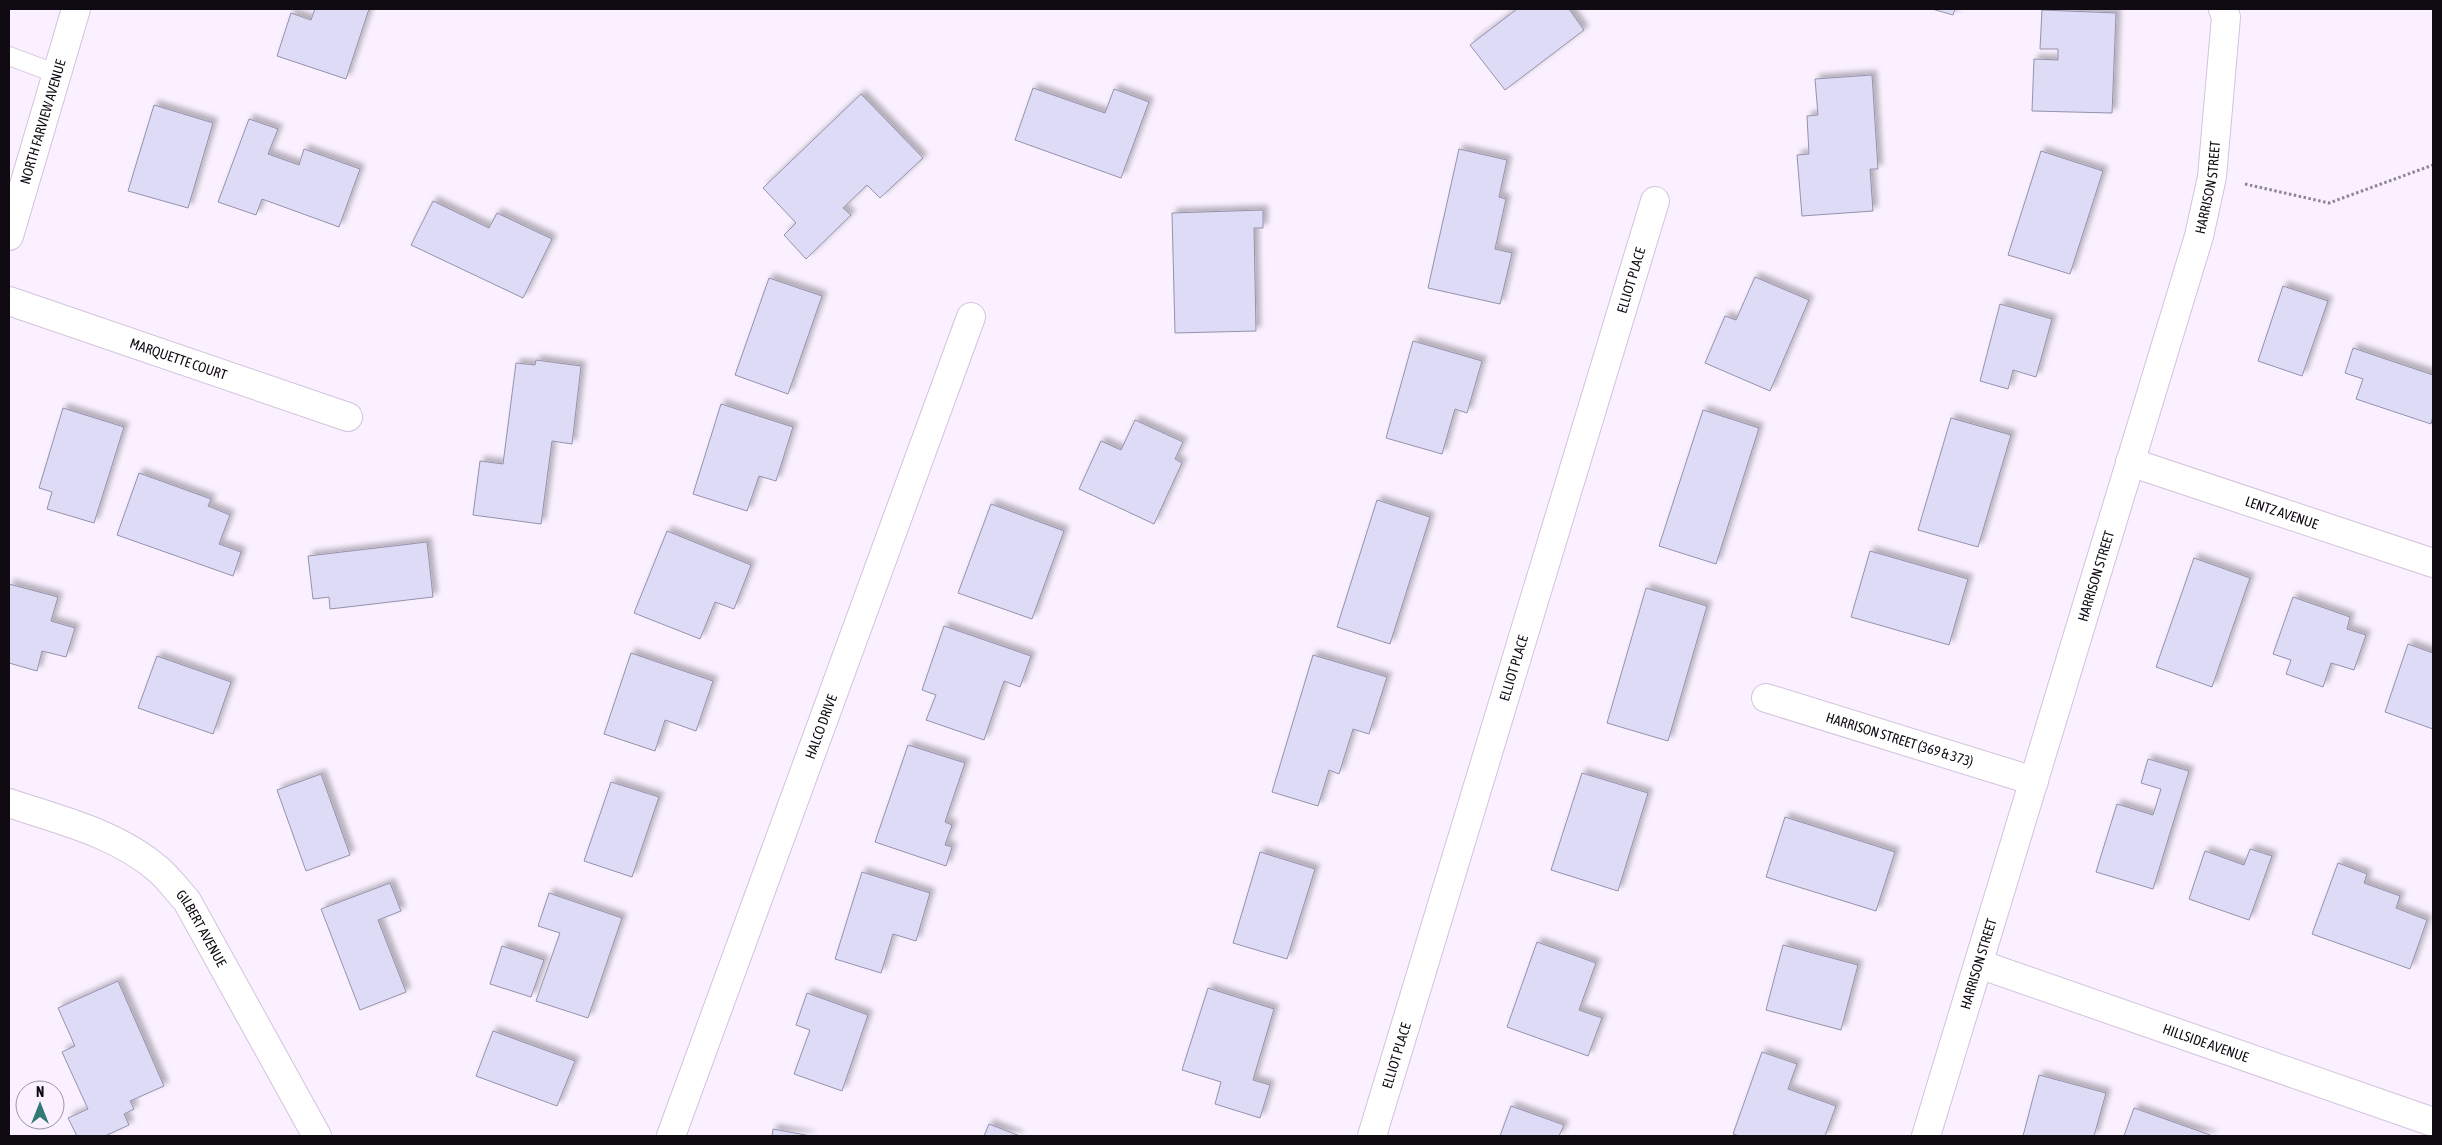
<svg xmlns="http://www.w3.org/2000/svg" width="2442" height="1145" viewBox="0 0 2442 1145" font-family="'Asap Condensed',sans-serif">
<defs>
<filter id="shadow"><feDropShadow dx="4.5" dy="-4.5" stdDeviation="2.5" flood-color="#0004"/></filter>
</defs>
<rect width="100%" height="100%" fill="#faf0ff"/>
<g fill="#dedbf7" stroke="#9492ab" filter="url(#shadow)">
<polygon points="315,9 369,9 346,79 277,56 291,13 311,20"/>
<polygon points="1517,9 1569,9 1584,30 1505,90 1470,45"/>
<polygon points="1932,9 1955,9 1953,15"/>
<polygon points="2042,10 2116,13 2112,113 2032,111 2034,59 2058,60 2058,49 2040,49"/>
<polygon points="1872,75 1878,169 1870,169 1873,211 1802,216 1797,155 1809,154 1807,116 1818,115 1815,79"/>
<polygon points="1033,88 1105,113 1114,89 1149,102 1121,178 1015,140"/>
<polygon points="861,94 923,158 880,198 867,185 843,208 851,215 806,259 784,235 796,223 763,188"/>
<polygon points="154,105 213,123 188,208 128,191"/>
<polygon points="249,119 278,129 268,154 299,165 304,149 360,169 339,227 262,199 256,215 218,202"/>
<polygon points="1459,149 1507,160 1499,197 1506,199 1495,249 1512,253 1500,304 1428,288"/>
<polygon points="2041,151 2103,171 2070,274 2008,255"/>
<polygon points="433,201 489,228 497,213 552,239 523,298 411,245"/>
<polygon points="1263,210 1263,228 1254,228 1256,331 1175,333 1172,213"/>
<polygon points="1755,277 1809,300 1770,391 1705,363 1725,316 1736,320"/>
<polygon points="769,278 822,296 788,394 735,375"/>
<polygon points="2283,286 2328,301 2302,376 2258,361"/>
<polygon points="2000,304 2052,319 2036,377 2013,370 2008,389 1980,381"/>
<polygon points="1413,341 1482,361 1467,413 1455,409 1442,454 1386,438"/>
<polygon points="2353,348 2433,375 2433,416 2431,424 2356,399 2363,379 2345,373"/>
<polygon points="536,360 581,366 572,444 552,441 541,524 473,515 480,461 503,464 516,363 535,365"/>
<polygon points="721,404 793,427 776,481 759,476 747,511 693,494"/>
<polygon points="63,408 124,427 94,523 47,509 52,492 39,488"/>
<polygon points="1703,410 1759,428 1716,564 1659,546"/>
<polygon points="1951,418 2011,435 1978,547 1918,530"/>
<polygon points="1135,420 1183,442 1175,459 1182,463 1154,524 1079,489 1101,441 1121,450"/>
<polygon points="139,473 211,499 208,506 230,515 219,544 241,552 233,576 117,535"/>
<polygon points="1377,500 1430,517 1390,644 1337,627"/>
<polygon points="991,504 1064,531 1032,619 958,593"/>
<polygon points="667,531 751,565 734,609 715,602 700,639 634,613"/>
<polygon points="427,542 433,597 330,609 329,597 313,599 308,556"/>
<polygon points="1870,551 1968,579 1949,645 1851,617"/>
<polygon points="2194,558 2250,578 2212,687 2156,667"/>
<polygon points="9,584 58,597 51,621 75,628 66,657 42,651 37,671 9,663"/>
<polygon points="1646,588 1707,606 1668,741 1607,723"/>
<polygon points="2293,597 2350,617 2347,629 2366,635 2354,670 2331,663 2323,687 2286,674 2291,660 2273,654"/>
<polygon points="944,626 1031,656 1020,687 1004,681 984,740 926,720 936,695 922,690"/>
<polygon points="2408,644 2433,653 2433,729 2385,712"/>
<polygon points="631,653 713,681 696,731 665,720 655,751 604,734"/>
<polygon points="1313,655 1387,677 1369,734 1353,729 1339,774 1329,770 1318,806 1272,792"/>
<polygon points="157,656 231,682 213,734 138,708"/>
<polygon points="908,745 965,763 945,822 952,825 945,845 952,847 946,866 875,842"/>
<polygon points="2148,759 2189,771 2153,889 2096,872 2117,804 2153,815 2161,789 2141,783"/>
<polygon points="1582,773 1648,793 1618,891 1551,870"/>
<polygon points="321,774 350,855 306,871 277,790"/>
<polygon points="611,782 659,797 632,877 584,861"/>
<polygon points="1785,817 1895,852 1876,911 1766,877"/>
<polygon points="2250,849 2272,856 2249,920 2189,899 2205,851 2244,865"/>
<polygon points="1260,852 1315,869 1287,959 1233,943"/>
<polygon points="2338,863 2367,874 2364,883 2400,896 2396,908 2427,920 2410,969 2312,934"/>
<polygon points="862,872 930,893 916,941 893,934 881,973 835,959"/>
<polygon points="390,883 401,911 378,920 406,992 360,1010 321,909"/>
<polygon points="549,893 622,918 588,1018 536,1001 560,933 538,926"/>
<polygon points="1537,942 1596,963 1579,1010 1602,1018 1588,1056 1507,1027"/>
<polygon points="1783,945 1858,965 1841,1030 1766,1010"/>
<polygon points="502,946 544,960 531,997 490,984"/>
<polygon points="118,981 164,1086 130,1101 134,1109 124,1114 129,1125 105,1136 77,1136 68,1118 88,1109 62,1052 75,1046 58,1008"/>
<polygon points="1208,988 1274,1009 1253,1080 1270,1085 1260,1118 1215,1104 1221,1082 1182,1070"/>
<polygon points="807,993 868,1015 842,1091 794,1074 810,1030 796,1025"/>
<polygon points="493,1031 575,1061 557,1106 476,1076"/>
<polygon points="1762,1052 1797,1064 1788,1089 1836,1106 1825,1136 1740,1136 1733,1134"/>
<polygon points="2039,1075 2106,1093 2094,1136 2023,1136"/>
<polygon points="1511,1106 1564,1125 1559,1136 1500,1136"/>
<polygon points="2134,1108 2213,1136 2124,1136"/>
<polygon points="989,1124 1020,1136 984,1136"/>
<polygon points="773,1129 811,1136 772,1136"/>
</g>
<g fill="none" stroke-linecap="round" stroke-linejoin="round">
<g stroke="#d3c3db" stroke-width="20">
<polyline id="service" points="9,56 57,74"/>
</g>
<g stroke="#d3c3db" stroke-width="30">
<g id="minor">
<path id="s1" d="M9,301L348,417"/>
<path id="s2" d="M2130,462L2433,563"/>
<path id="s3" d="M1766,698L2034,781"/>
<path id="s4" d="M9,803C59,820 117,833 159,870C169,879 178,891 187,901L317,1136"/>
<path id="s5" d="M1979,964L2433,1122"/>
<path id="s6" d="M671,1136L971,317"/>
<path id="s7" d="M1372,1136L1655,201"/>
<path id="s8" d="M1926,1136L2199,236L2212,177L2226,17L2223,9"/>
</g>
</g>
<g stroke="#d3c3db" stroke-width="30">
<g id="tertiary">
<path id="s9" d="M9,236L76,9"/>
</g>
</g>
<polyline stroke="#8d8591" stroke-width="3" stroke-dasharray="2.5 2.5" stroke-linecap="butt" points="2245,184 2329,203 2433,165"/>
<use href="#service" stroke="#fff" stroke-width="18"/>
<use href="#minor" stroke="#fff" stroke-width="28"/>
<use href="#tertiary" stroke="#fff" stroke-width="28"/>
</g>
<g text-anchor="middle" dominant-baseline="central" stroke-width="4" stroke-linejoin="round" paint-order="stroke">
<g font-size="14" fill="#100a12" stroke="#faf0ff">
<text stroke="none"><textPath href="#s9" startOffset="119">NORTH FARVIEW AVENUE</textPath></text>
<text stroke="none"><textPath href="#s8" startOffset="990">HARRISON STREET</textPath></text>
<text stroke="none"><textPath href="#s7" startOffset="894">ELLIOT PLACE</textPath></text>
<text stroke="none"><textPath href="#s1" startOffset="179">MARQUETTE COURT</textPath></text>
<text stroke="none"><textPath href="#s2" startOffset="160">LENTZ AVENUE</textPath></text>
<text stroke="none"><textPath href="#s8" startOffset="585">HARRISON STREET</textPath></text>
<text stroke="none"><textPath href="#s7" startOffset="489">ELLIOT PLACE</textPath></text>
<text stroke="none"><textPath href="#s6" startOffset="436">HALCO DRIVE</textPath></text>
<text stroke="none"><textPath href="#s3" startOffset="140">HARRISON STREET (369 &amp; 373)</textPath></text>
<text stroke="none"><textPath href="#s4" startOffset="238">GILBERT AVENUE</textPath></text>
<text stroke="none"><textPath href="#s8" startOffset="180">HARRISON STREET</textPath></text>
<text stroke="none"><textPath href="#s5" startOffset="240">HILLSIDE AVENUE</textPath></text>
<text stroke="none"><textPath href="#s7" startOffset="84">ELLIOT PLACE</textPath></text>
</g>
</g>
<rect width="2442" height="1145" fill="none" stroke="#100a12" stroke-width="20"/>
<g transform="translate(40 1105)"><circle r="24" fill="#faf0ff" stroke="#9c94a0"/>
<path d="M0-4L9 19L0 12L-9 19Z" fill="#317975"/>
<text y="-8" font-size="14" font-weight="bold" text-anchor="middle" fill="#100a12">N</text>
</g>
</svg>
